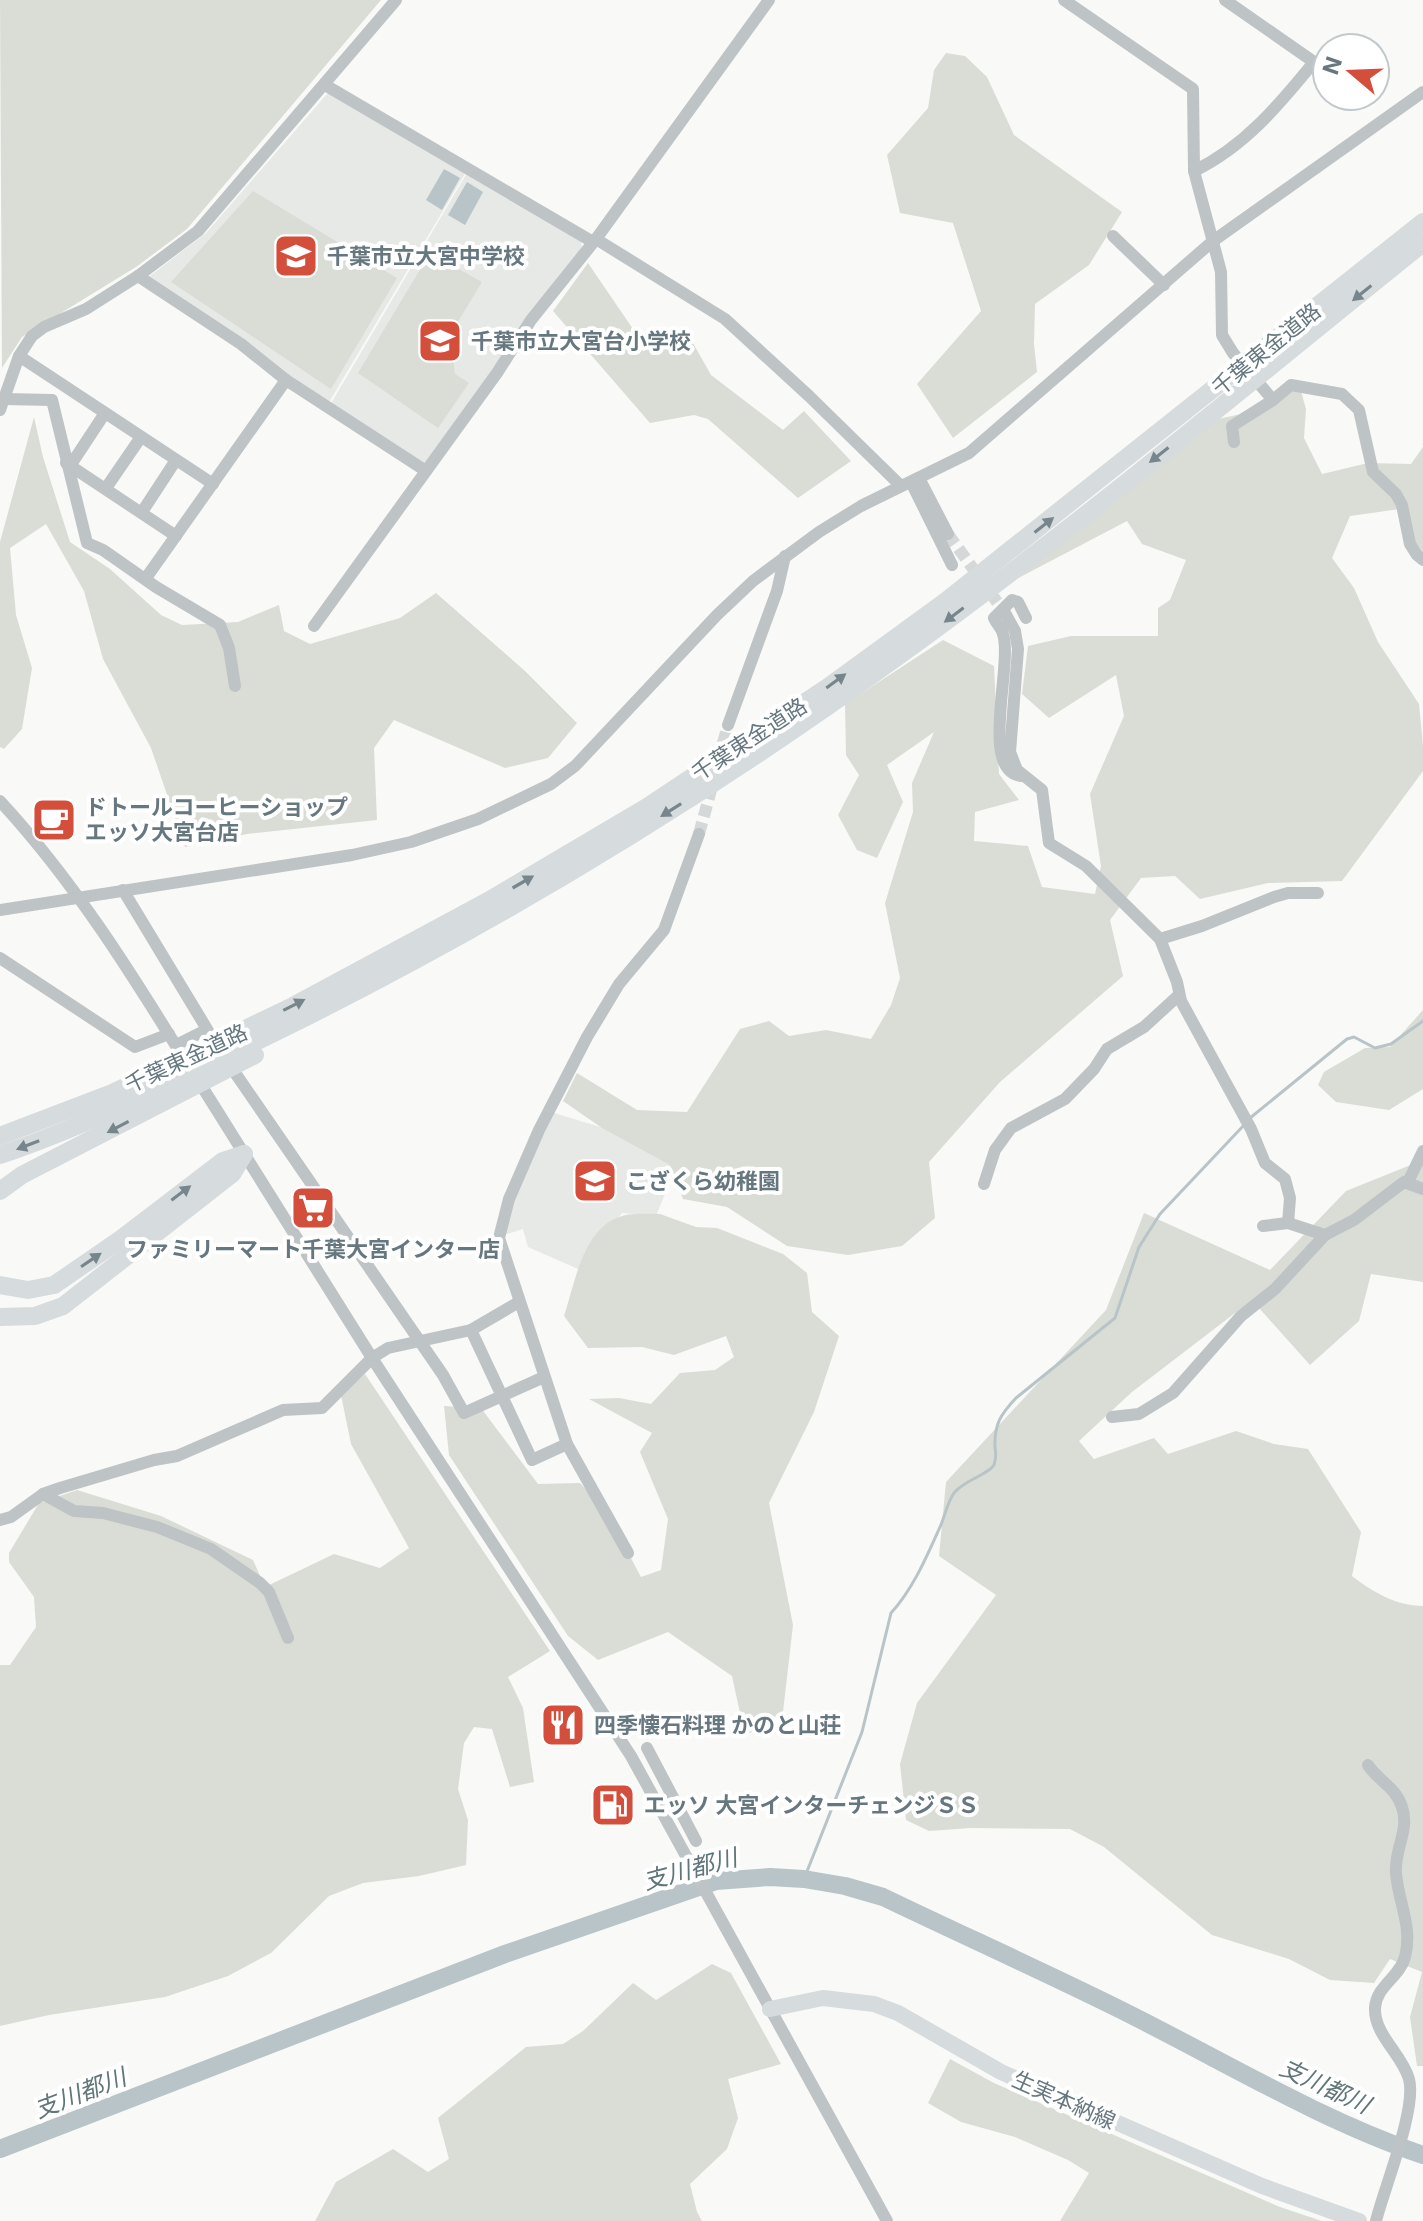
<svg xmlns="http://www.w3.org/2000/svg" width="1423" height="2221" viewBox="0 0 1423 2221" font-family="Inter,'Noto Sans JP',sans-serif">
<rect width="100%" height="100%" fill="#f9f9f7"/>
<g fill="#e7e9e7">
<polygon points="334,93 466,172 328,404 146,279 206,233 327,94"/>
<polygon points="467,173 581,240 582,249 424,466 330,405"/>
<polygon points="551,1112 630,1136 677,1164 656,1216 622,1213 578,1269 528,1247 523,1229 504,1235 513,1198"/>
</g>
<g fill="#daddd6">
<polygon points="0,0 381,0 187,229 136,267 22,337 2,368"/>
<polygon points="946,53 965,56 987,77 1014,135 1122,212 1089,265 1035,304 1034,344 1037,372 953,438 917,384 981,311 953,223 900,213 887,155 928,108 934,70"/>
<polygon points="253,191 397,278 331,389 171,282"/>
<polygon points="430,253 482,282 450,335 462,344 453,358 455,374 469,383 438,428 358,373"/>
<polygon points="588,263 635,332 693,343 711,375 783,430 804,411 851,461 798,498 708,419 694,415 650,423 553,311"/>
<polygon points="1282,391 1301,391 1306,409 1304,438 1322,474 1368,463 1411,464 1423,447 1423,553 1406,528 1400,509 1350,516 1332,558 1354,588 1378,642 1419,704 1423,746 1423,771 1342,881 1268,883 1200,899 1175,876 1141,878 1110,920 1123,976 1000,1082 929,1162 935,1218 902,1246 848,1255 787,1246 727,1207 683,1199 670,1165 602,1128 563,1101 577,1073 637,1110 687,1112 740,1029 769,1021 789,1036 826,1030 871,1039 891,1005 900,978 885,903 913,812 912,783 934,732 887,765 903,802 877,858 857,850 838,815 859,775 846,755 845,704 943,640 994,666 999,774 1019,800 975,812 974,841 1028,846 1042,887 1095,894 1101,866 1090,794 1124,716 1116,675 1049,718 1022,694 1028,646 1071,636 1158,636 1158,608 1170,600 1186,560 1142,544 1127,521 1003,586 1218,419 1241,414"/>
<polygon points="34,417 43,457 70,542 110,569 161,615 182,625 238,622 279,605 284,631 310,644 400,618 436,593 525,671 577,723 548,758 505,768 394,720 374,748 377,820 247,834 185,847 151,748 103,659 84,591 46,524 10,548 16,615 32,668 22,729 4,749 0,747 0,542"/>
<polygon points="1423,1010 1423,1089 1389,1110 1336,1102 1318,1085 1324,1072 1365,1048 1390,1047"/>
<path d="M1423,1160V1282L1371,1274L1359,1321L1310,1365L1252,1300L1132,1392L1079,1441L1094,1459L1154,1438L1168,1454L1236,1431L1274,1444L1308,1449L1361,1532L1352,1576C1373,1592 1396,1606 1423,1606V2066H1417L1410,2017L1422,1972L1390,1959L1374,1983L1330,1980L1289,1959L1212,1935L1104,1847L1070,1829L971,1828L929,1831L906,1820L900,1764L917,1703L996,1595L939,1556L946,1482L1106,1310L1144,1213L1270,1270L1346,1191Z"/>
<path d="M660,1214L696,1227L717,1228L783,1254L807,1273L812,1312L839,1336L814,1412L769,1503L793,1625L783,1712L745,1736L732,1676L668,1632L598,1660L568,1636L449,1455L444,1406L481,1408L538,1484L580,1483L607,1513L641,1577L661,1570L668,1519L640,1452L652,1433L589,1399L619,1398L651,1404L680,1373L715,1370L734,1357L726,1336L674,1355L642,1347L588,1348L564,1316C575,1283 583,1227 622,1216C633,1213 648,1214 660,1214Z"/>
<polygon points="365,1374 550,1651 508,1677 523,1708 534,1782 510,1787 492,1729 474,1727 464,1743 458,1789 468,1820 466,1865 419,1876 363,1883 329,1896 271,1953 228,1976 165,1997 49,2015 0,2026 0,1665 10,1665 36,1627 34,1597 9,1562 9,1553 39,1503 77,1490 161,1516 253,1560 265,1587 334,1554 380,1568 409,1548 351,1444 341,1395"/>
<polygon points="712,1964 731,1973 781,2064 728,2079 738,2118 727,2149 690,2184 697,2212 702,2221 315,2221 336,2182 393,2149 428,2172 449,2159 438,2118 526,2047 563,2044 583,2031 633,1983 656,2000"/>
<polygon points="950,2059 994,2083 1280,2207 1322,2221 1060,2221 1089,2173 1068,2160 1015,2137 961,2122 928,2103"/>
</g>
<g fill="#b8c4c7">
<polygon points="444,169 460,178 442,210 426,200"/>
<polygon points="467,182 483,192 465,225 448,215"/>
</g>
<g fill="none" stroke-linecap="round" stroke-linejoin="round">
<g stroke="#b8c4c7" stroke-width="3">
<polyline points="1250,1118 1347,1039 1354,1037 1375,1048 1391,1044 1423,1021"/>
<path d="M804,1879L862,1732L891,1613C913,1589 927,1556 940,1527C945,1516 947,1503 954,1493C964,1480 988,1475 994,1465C996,1459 996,1453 995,1447C994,1424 1001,1414 1016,1398L1115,1318L1139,1247L1160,1214L1245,1124"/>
</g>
<path stroke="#b8c4c7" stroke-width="18" d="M0,2149L505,1954L716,1881L770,1877L804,1879L845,1886L883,1897C960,1934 1038,1969 1115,2007C1217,2057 1315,2118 1423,2155"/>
<g stroke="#d4d8d9" stroke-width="12" stroke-dasharray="12 6" stroke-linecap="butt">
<polyline points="948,534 1005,613"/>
<polyline points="718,761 728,725"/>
<polyline points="699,834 713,783"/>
</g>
<g stroke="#bec3c6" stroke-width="12">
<polyline points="1064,0 1193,89 1194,171 1221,272 1222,335 1233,353 1273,400"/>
<polyline points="325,85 593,242"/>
<path d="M1194,171C1244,147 1279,105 1314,62L1225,0"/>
<polyline points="1113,236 1164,285"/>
<polyline points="596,239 725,319 809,396 901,486"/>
<polyline points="138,276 241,344 286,380 426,471"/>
<polyline points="19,356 213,484"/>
<polyline points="4,399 52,400 87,543 103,550 156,587 220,625 229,648 235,686"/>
<polyline points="0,410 19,356 32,336 44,327 86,309 138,276 198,231 396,0"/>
<polyline points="105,413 74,460 66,463 176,536"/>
<polyline points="1234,442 1232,426 1273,400 1291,385 1342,394 1359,410 1373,472 1396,494 1402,505 1410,544 1417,555 1423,560"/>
<polyline points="919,478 948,534"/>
<polyline points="911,482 952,565"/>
<polyline points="106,488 141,437"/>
<polyline points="142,512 176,460"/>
<polyline points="146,578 286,380"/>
<polyline points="1005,613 1015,631 1018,649 1010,752 1017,770 1042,790 1049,843 1086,866 1160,939 1177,982 1181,1001 1251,1129 1265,1163 1285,1179 1290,1198 1288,1223"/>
<polyline points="314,626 497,373 531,320 596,239 769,0"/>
<polyline points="728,725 777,591 785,556"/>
<path d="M1021,776C979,770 1013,666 1003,634C1002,629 996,623 994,618L1012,600L1018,602L1026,618"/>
<path d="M0,801C73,880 130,971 186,1062"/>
<polyline points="123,890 219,1049"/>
<polyline points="0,910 352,855 411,842 478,819 551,784 575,766 717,615 753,581 819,532 861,506 969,453 1213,241 1423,92"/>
<polyline points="1160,939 1202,926 1274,897 1288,893 1318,893"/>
<polyline points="0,958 135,1047 169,1034"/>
<polyline points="176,1045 206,1030"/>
<polyline points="229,1064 443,1375 464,1413 544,1377"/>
<polyline points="196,1077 372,1358 631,1756 887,2221"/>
<polyline points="1408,1182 1423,1151"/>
<polyline points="984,1184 995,1150 1011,1128 1065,1099 1094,1069 1107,1049 1144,1027 1179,995"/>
<polyline points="1263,1226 1288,1223 1325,1235 1354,1220 1404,1182 1423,1189"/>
<polyline points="471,1330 532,1460 567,1444"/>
<polyline points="1112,1417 1139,1414 1173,1393 1241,1316 1275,1289 1325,1235"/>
<polyline points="43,1494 74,1511 103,1513 157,1527 211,1549 260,1583 269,1592 288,1638"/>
<polyline points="0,1520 11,1517 43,1494 60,1488 154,1460 177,1456 283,1410 322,1408 372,1358 388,1348 471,1330 519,1302"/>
<polyline points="628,1553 567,1444 499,1238 509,1199 539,1130 587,1037 619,984 664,930 699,834"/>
<polyline points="647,1748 696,1841"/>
<path d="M1368,1765C1378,1781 1396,1787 1402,1807C1410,1829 1394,1850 1396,1873C1398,1902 1413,1926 1405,1957C1400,1977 1376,1986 1375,2008C1374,2035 1402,2054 1409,2079C1417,2109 1384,2188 1376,2221"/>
</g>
<polyline stroke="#d6dbdd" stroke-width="16" points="770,2009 823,1998 874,2004 898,2013 1001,2072 1262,2186 1359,2221"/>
<g stroke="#d6dbdd" stroke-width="18">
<polyline points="0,1136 110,1094 293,1006 488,901 647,807 828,687 946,601 1423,222"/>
<path d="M0,1155C97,1122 188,1075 280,1030C497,923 704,797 900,655C1080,525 1250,382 1423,243"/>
<polyline points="0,1191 22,1175 255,1055"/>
<polyline points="0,1285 28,1290 54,1285 121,1239 223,1161 244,1154"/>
<polyline points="0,1317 35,1316 63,1306 232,1174 244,1154"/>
</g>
</g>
<defs><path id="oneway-solid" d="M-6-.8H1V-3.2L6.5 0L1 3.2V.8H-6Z" transform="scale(2)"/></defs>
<g fill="#77868d">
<use href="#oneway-solid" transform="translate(1362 293) rotate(141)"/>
<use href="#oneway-solid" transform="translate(1159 455) rotate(142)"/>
<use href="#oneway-solid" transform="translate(1044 525) rotate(-38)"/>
<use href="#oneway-solid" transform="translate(954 615) rotate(143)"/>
<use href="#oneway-solid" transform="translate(836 681) rotate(-36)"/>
<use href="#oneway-solid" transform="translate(671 810) rotate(148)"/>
<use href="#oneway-solid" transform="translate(523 882) rotate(-30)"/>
<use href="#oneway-solid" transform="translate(294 1005) rotate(-27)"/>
<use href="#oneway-solid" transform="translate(118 1127) rotate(152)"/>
<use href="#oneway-solid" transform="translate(28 1145) rotate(159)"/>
<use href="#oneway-solid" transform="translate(181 1193) rotate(-37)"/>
<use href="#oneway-solid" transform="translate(91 1260) rotate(-34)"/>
</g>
<defs>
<g id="school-square" transform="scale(2.3)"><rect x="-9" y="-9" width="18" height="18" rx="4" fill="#d44e3c" stroke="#fff"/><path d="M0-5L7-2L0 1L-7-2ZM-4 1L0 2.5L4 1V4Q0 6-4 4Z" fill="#fff"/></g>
<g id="cafe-square" transform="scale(2.3)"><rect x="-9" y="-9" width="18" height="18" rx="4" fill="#d44e3c" stroke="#fff"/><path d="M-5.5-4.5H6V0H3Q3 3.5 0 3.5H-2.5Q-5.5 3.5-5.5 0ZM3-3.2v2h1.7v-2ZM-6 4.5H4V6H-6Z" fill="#fff"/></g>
<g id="supermarket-square" transform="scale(2.3)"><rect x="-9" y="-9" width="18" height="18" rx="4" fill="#d44e3c" stroke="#fff"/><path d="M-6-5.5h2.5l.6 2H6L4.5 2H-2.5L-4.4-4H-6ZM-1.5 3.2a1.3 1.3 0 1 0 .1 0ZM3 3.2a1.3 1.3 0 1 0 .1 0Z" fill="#fff"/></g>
<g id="restaurant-square" transform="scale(2.3)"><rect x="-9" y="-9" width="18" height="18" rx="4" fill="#d44e3c" stroke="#fff"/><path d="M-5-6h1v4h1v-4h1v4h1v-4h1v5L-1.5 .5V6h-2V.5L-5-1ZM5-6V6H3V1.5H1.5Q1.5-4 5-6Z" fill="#fff"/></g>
<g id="fuel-square" transform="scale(2.3)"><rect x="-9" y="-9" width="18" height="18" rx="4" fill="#d44e3c" stroke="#fff"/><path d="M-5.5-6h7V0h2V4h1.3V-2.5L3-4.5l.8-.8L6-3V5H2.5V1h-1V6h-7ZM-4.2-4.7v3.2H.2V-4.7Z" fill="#fff"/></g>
</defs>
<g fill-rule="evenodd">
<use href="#school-square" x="296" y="256"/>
<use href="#school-square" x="440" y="341"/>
<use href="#cafe-square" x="54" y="820"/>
<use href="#school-square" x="595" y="1181"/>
<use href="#supermarket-square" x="313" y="1208"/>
<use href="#restaurant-square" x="563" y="1725"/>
<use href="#fuel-square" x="613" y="1805"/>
</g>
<g text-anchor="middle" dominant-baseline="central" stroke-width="8" stroke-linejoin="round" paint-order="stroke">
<g font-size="22" font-weight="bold" fill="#66777f" stroke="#fff" text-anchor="start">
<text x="327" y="256">千葉市立大宮中学校</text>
<text x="471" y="341">千葉市立大宮台小学校</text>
<text x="85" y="807">ドトールコーヒーショップ<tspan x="85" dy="25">エッソ大宮台店</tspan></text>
<text x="626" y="1181">こざくら幼稚園</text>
<text x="313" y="1249" text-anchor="middle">ファミリーマート千葉大宮インター店</text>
<text x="594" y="1725">四季懐石料理 かのと山荘</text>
<text x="644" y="1805">エッソ 大宮インターチェンジＳＳ</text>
</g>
<g font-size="22" fill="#66777f" stroke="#fff">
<text transform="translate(1266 349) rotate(-39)">千葉東金道路</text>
<text transform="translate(749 739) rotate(-33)">千葉東金道路</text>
<text transform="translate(186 1058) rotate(-25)">千葉東金道路</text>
<text transform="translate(1064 2100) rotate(24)">生実本納線</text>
</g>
<g font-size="24" font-style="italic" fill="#617679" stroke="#fff">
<text transform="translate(690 1869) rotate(-15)">支川都川</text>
<text transform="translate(1325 2086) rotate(25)">支川都川</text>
<text transform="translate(80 2093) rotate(-21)">支川都川</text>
</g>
</g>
<g transform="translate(1351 72) rotate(289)"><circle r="38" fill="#ffffff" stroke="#c2c9cc" stroke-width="2"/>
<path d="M0-6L14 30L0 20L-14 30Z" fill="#d44e3c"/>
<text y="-12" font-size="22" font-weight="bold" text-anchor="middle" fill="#66777f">N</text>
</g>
</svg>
